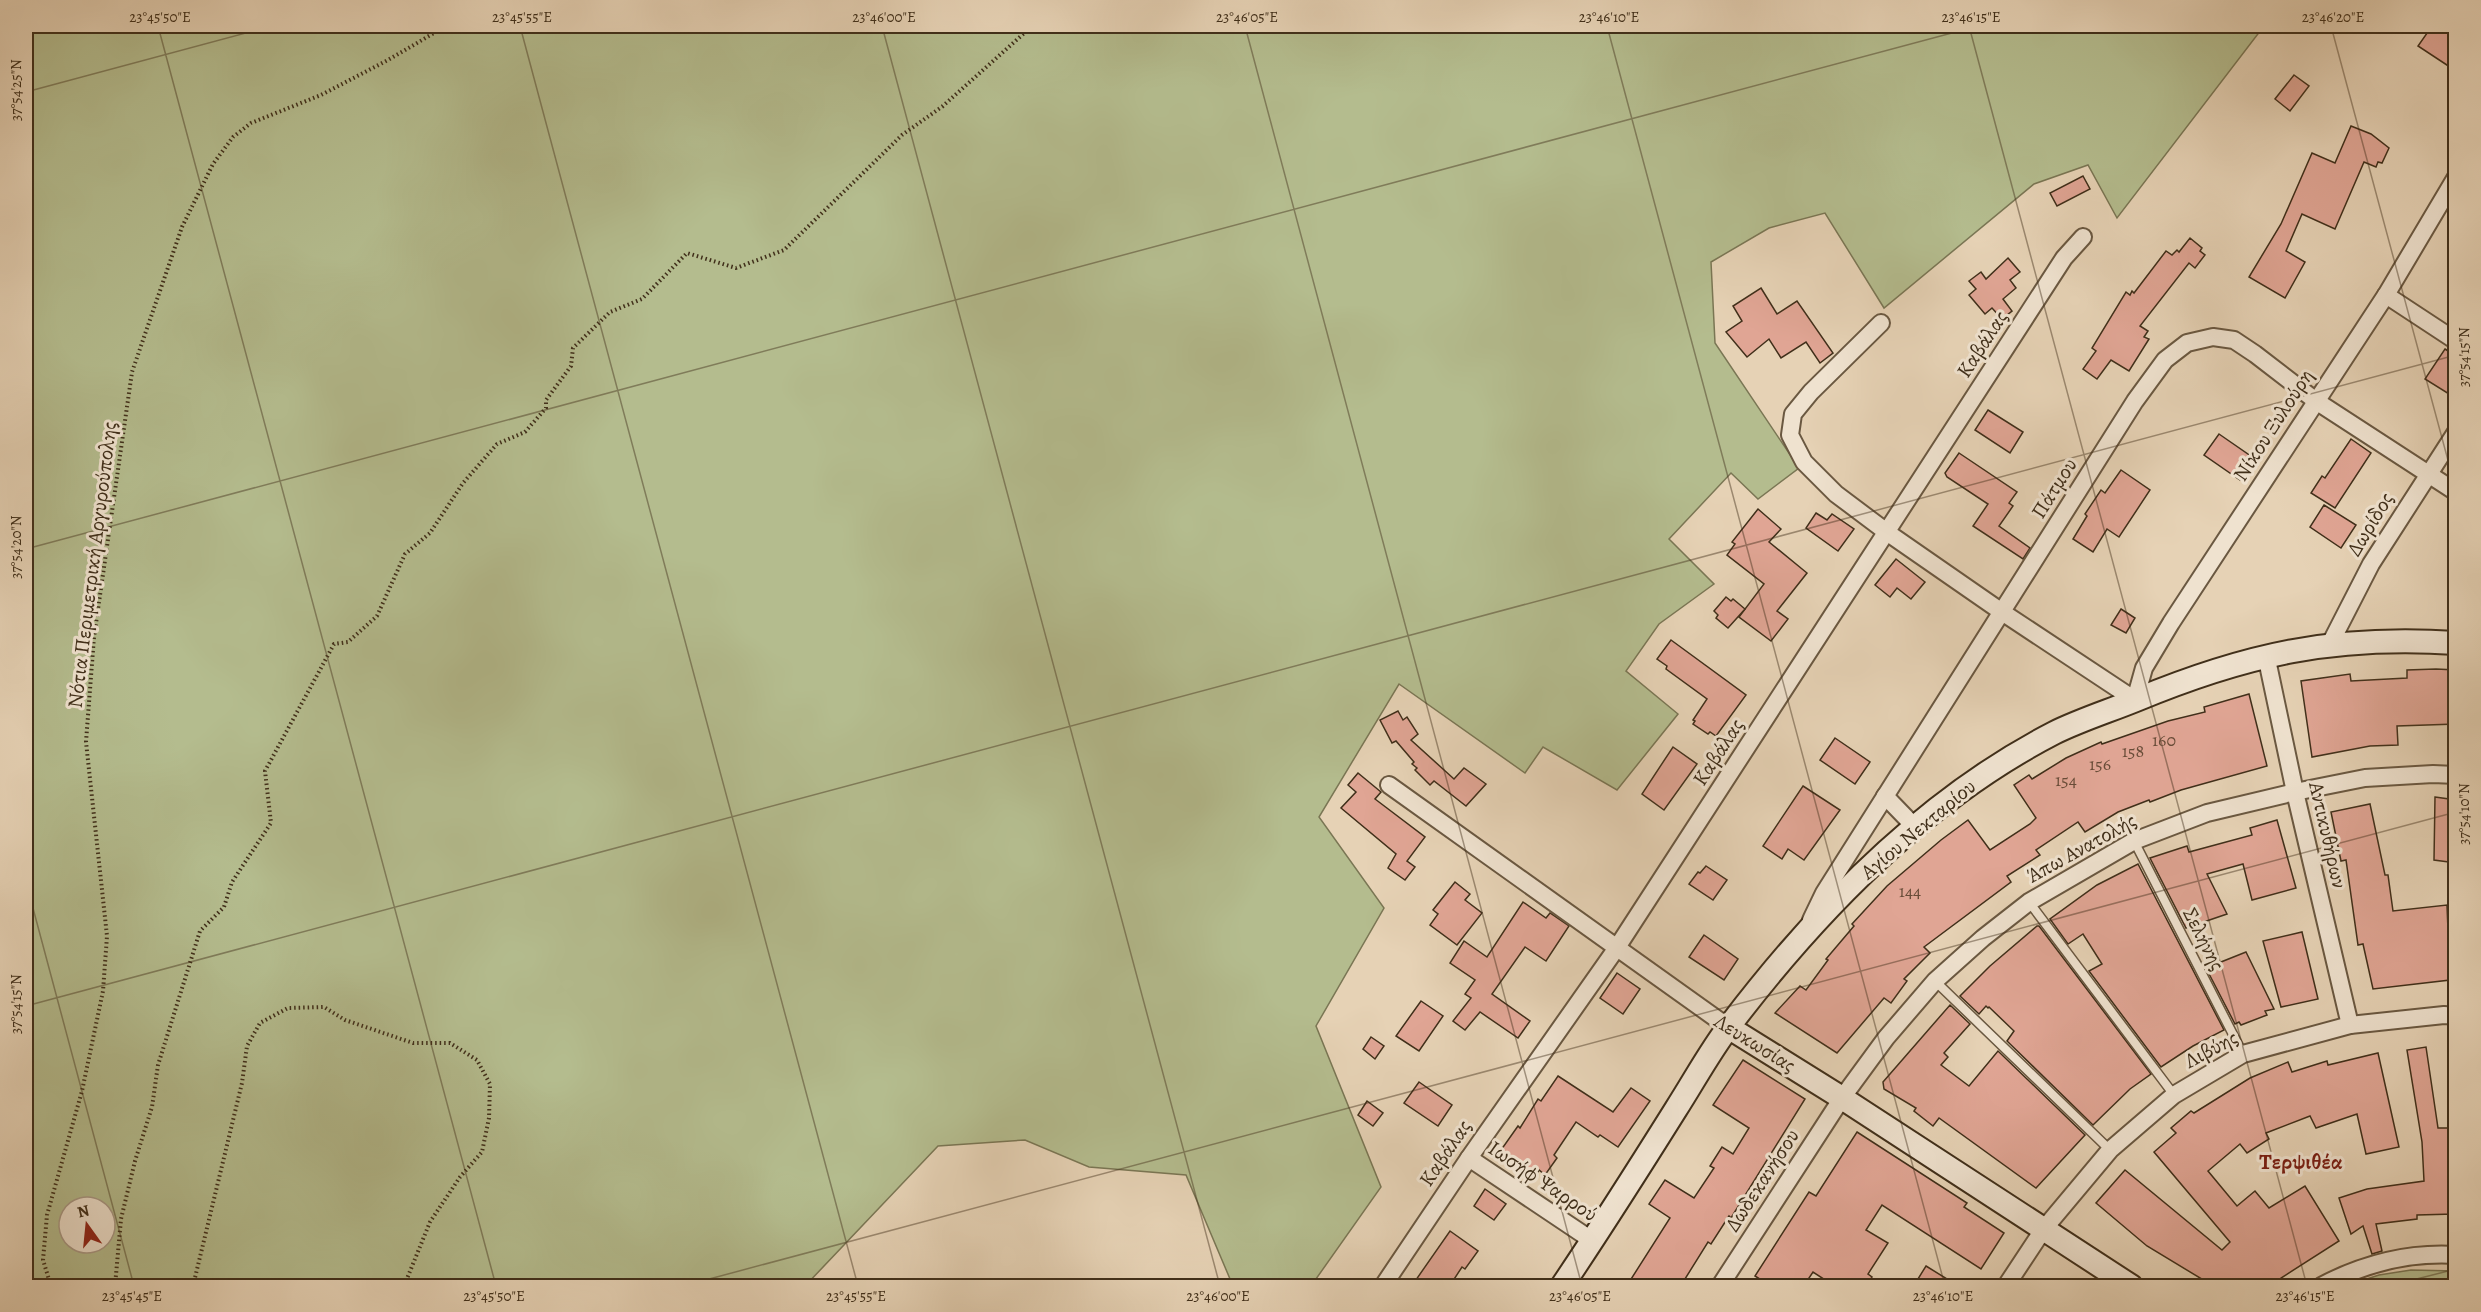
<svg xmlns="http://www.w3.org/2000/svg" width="2481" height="1312" viewBox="0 0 2481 1312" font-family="Alegreya,serif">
<rect width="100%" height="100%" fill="#e6d2b5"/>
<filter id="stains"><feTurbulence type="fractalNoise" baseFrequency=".00333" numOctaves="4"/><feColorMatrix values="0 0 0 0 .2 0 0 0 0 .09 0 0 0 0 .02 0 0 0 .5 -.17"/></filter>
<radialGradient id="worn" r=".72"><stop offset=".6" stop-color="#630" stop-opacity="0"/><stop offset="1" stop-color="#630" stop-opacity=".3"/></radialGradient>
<g fill="#b4bc8e" stroke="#7a7654" stroke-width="1.5" fill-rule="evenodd">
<path d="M26,26H2264L2117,218L2088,165L2034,184L1884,308L1825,213L1769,228L1711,262L1715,343L1799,468L1758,499L1731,473L1669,539L1714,584L1659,624L1626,671L1678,714L1617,790L1543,747L1525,773L1399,684L1319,817L1384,908L1316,1026L1381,1187L1311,1286H1233L1186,1175L1089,1167L1025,1140L938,1146L805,1286H26ZM69,1207H105V1243H69Z"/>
<polygon points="2411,1270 2455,1271 2455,1286 2345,1286 2379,1275"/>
</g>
<g fill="#e0a594" stroke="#402f1a" stroke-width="1.5">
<polygon points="2432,26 2456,26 2456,71 2418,46"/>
<polygon points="2294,75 2309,86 2290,111 2275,99"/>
<polygon points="2351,126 2371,134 2389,148 2382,163 2378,162 2376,167 2364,162 2335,229 2302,214 2286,251 2305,262 2285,298 2249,277 2281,224 2312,153 2335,163"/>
<polygon points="2083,176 2090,189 2057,206 2050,193"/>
<polygon points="2190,238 2202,248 2200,251 2205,255 2195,268 2189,263 2140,326 2148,331 2144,337 2149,339 2129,371 2111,360 2097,379 2083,369 2096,351 2092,348 2126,292 2130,295 2132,291 2134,293 2166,251 2172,255 2177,250 2179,252"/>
<polygon points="2008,258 2020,272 2010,280 2016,288 2003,299 2012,311 2002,319 1992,308 1985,314 1969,295 1976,289 1969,281 1981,272 1986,279"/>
<polygon points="1761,288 1777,314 1797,301 1833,353 1820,363 1806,342 1781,358 1769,339 1747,357 1726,332 1742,321 1733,306"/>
<polygon points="2445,349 2456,356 2456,384 2449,394 2425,379"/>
<polygon points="1988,410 2023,432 2010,453 1975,430"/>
<polygon points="2219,434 2255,459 2240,480 2204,455"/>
<polygon points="2351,439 2371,453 2335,508 2311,493 2322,476 2325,478"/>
<polygon points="1959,453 2017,492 2009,503 2013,506 1999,526 2030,548 2023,559 1973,526 1988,504 1947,477 1945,473"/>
<polygon points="2121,470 2150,490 2119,537 2107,529 2093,552 2073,539 2087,516 2085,514 2101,490 2105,493"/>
<polygon points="2324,505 2356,525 2341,548 2310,527"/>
<polygon points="1758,509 1781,529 1769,542 1807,573 1777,611 1788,619 1771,641 1739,617 1764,584 1727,555 1735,544 1732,542"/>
<polygon points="1816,513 1827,520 1832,514 1854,529 1838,551 1806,528"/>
<polygon points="1896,559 1925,582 1911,599 1897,588 1890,597 1875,585"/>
<polygon points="1726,597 1731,601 1733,599 1745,609 1728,628 1716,618 1718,615 1714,611"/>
<polygon points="2121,609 2135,618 2126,633 2111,625"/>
<polygon points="1671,640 1746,695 1716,736 1710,732 1708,734 1693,724 1695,721 1693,720 1707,699 1666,669 1667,666 1657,659"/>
<polygon points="2436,669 2456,670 2456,724 2397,726 2398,745 2370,746 2312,757 2301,681 2350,674 2351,681 2407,678 2407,670"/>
<polygon points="2249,694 2267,766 2181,790 2150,802 2149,800 2118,812 2085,832 2078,822 2036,850 2040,855 2007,876 2011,882 1924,947 1930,953 1904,979 1907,981 1891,1003 1884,998 1837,1053 1775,1013 1800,986 1806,990 1828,960 1826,959 1854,926 1852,924 1887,886 1941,840 1968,820 1990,850 2030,824 2036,818 2014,785 2029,775 2032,779 2066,758 2101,742 2102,744 2168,721 2205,712 2204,707"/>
<polygon points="1398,711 1403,720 1407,717 1418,734 1411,740 1454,779 1464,768 1486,784 1466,806 1434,781 1430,785 1415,770 1417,768 1412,764 1414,762 1396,741 1392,743 1380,720"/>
<polygon points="1835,738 1870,762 1855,784 1820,760"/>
<polygon points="1673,747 1697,764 1664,810 1642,794"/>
<polygon points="1358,773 1381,792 1375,799 1425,837 1407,861 1415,867 1405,880 1388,868 1396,854 1341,808 1356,792 1348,785"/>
<polygon points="1803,786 1840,810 1804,860 1788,849 1782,859 1763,846"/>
<polygon points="2435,797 2456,800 2456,863 2434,860"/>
<polygon points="2370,804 2385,875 2388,875 2393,911 2447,905 2450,980 2373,989 2363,944 2358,945 2346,860 2341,861 2331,812"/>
<polygon points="2277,820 2296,888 2252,900 2243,864 2207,874 2227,914 2186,928 2150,858 2187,846 2189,852 2252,835 2250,828"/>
<polygon points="2138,864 2224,1030 2193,1046 2161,1067 2089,971 2102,964 2083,934 2068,944 2050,919 2097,885"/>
<polygon points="1706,866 1727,880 1713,900 1689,884 1698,872 1700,873"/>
<polygon points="1455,882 1470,894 1465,900 1482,913 1457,945 1430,925 1438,914 1433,910"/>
<polygon points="1523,902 1546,918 1550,913 1569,926 1546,961 1525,947 1492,994 1530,1021 1518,1038 1480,1012 1465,1030 1453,1021 1471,998 1465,994 1475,980 1450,963 1464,941 1487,957"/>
<polygon points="2037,926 2039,926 2151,1074 2130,1089 2093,1125 2007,1041 2014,1031 1989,1007 1988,1008 1986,1006 1979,1014 1960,996 1990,966"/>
<polygon points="2302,932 2318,999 2281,1007 2263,941"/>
<polygon points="1704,935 1738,959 1724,980 1689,957"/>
<polygon points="2246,952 2274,1009 2265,1011 2267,1015 2241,1025 2239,1022 2235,1024 2206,968"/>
<polygon points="1617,973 1640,989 1623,1014 1600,998"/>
<polygon points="1421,1001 1443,1016 1419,1051 1396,1036"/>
<polygon points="1950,1005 1970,1024 1944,1053 1948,1057 1941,1065 1969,1086 1998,1051 2085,1135 2036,1188 1939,1118 1933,1126 1914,1111 1916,1108 1884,1089 1883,1082"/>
<polygon points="1371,1037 1384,1046 1375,1059 1363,1049"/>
<polygon points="2426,1047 2438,1128 2452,1128 2454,1214 2417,1215 2417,1219 2376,1224 2382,1251 2372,1254 2363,1226 2351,1234 2339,1198 2367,1189 2424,1181 2422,1142 2407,1050"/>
<polygon points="2378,1053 2399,1147 2366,1154 2357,1114 2316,1128 2310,1116 2266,1133 2269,1139 2247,1153 2240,1144 2208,1171 2237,1206 2255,1191 2269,1208 2305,1186 2339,1241 2281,1278 2273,1287 2215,1287 2147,1246 2096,1203 2125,1170 2222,1250 2230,1242 2154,1152 2176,1133 2171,1128 2191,1111 2194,1113 2250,1078 2288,1062 2292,1072 2327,1061 2328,1065"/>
<polygon points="1743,1060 1805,1099 1731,1218 1729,1216 1711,1244 1708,1242 1680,1287 1626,1287 1670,1218 1649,1204 1665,1180 1694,1198 1714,1168 1710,1166 1722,1147 1733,1154 1749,1128 1713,1105"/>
<polygon points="1558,1076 1613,1112 1631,1088 1650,1101 1618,1147 1600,1135 1598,1137 1576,1122 1554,1155 1557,1158 1545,1175 1539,1170 1536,1175 1501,1150 1518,1126 1520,1128 1538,1099 1541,1101"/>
<polygon points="1419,1082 1452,1105 1438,1126 1404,1103"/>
<polygon points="1367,1101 1383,1113 1373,1126 1358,1115"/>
<polygon points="1857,1132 1967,1203 1964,1207 2004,1233 1981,1269 1882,1205 1866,1230 1888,1243 1868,1274 1872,1277 1866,1287 1836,1287 1813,1272 1803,1287 1772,1287 1755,1276 1809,1192 1816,1196"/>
<polygon points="1485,1189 1506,1204 1494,1220 1474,1206"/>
<polygon points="1450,1231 1478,1251 1465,1269 1462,1267 1449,1287 1411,1287"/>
<polygon points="1926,1266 1960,1287 1913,1287"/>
</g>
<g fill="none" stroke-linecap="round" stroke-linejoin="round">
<g stroke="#6a5841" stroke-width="11">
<g id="lane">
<polyline points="2134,841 2243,1054"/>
<polyline points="2029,902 2174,1095"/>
<polyline points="1935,981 2110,1150"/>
</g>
</g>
<g stroke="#6a5841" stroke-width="20">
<g id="street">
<polyline points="2386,295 2456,341"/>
<polyline points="1881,323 1811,392 1793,414 1790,435 1804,462 1836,494 1888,533 2002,612 2135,700 2144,668 2171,623 2386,295 2456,177"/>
<polyline points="2330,644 2371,564 2456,432"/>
<polyline points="2266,655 2295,792 2350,1025"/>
<polyline points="1389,785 1728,1027"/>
<polyline points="1885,796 1914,826"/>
<polyline points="1811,920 1824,893 2135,401 2165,360 2187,343 2213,337 2234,340 2255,354 2316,401 2456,492"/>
<polyline points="1469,1158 1593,1241"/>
<polyline points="1383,1286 1469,1158 1616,949 2064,258 2083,237"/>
<polyline points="1720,1286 1842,1098 1886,1038 1935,981 1983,938 2029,902 2134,841 2207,813 2295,792 2365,778 2433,774 2456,775"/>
<polyline points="2006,1286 2043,1230 2110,1150 2174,1095 2243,1054 2350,1025 2444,1015 2456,1016"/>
<path d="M2321,1286C2363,1264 2407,1252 2456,1255"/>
</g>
</g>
<g stroke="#402f1a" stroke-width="26">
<g id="secondary">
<polyline points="1728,1027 1842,1098 2131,1286"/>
<path d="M1562,1286C1601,1228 1639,1168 1676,1109C1694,1081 1710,1051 1730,1025C1818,909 1924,800 2054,733C2080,720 2109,711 2136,700C2247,654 2334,635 2456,643"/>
</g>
</g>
<g stroke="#402f1a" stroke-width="4" stroke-dasharray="1.5 3" stroke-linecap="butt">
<polyline points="51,1286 43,1260 47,1215 82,1091 103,991 107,936 86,742 94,637 132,372 182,227 213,164 233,137 251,123 321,95 388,60 446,26"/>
<polyline points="115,1286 121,1219 135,1161 152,1107 158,1065 200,931 224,907 232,882 271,823 265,771 334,644 348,642 377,616 405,554 430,533 463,483 497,444 525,432 546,408 546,400 571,366 573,348 610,312 642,299 687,253 736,268 784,250 902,135 943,106 1032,26"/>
<polyline points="193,1286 242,1083 247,1046 260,1023 288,1008 324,1007 345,1020 413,1043 450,1043 477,1060 490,1084 489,1118 482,1152 460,1177 430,1222 404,1286"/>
</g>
<use href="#lane" stroke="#efe2cf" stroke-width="8"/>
<use href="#street" stroke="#efe2cf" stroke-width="16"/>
<use href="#secondary" stroke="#efe2cf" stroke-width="22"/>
</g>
<path fill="none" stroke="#402f1a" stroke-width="1.5" stroke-opacity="0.45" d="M158,26L496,1286M520,26L858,1286M882,26L1220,1286M1245,26L1582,1286M1607,26L1945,1286M1969,26L2307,1286M2331,26L2456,490M26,92L272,26M26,549L1978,26M26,882L134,1286M26,1006L2456,355M683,1286L2456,812M2389,1286L2456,1269"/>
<g text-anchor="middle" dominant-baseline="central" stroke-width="6" stroke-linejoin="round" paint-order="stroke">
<g font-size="18" fill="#684c38">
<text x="2164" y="740">160</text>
<text x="2133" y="751">158</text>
<text x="2100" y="764">156</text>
<text x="2066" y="780">154</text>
<text x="1910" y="891">144</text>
</g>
<g font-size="21" fill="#402f1a" stroke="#efe2cf">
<text transform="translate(1982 344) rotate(-57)">Καβάλας</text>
<text transform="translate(2273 425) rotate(-57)">Νίκου Ξυλούρη</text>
<text transform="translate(2054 488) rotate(-58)">Πάτμου</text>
<text transform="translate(2370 524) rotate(-59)">Δωρίδος</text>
<text transform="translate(92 565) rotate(-83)">Νότια Περιμετρική Αργυρούπολης</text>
<text transform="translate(1718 752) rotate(-57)">Καβάλας</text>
<text transform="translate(1918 829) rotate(-40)">Αγίου Νεκταρίου</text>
<text transform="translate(2328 835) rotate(77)">Αντικυθήρων</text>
<text transform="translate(2081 848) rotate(-29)">Άπω Ανατολής</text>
<text transform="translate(2204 939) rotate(63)">Σελήνης</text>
<text transform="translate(1755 1043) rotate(32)">Λευκωσίας</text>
<text transform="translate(2211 1049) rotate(-28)">Λιβύης</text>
<text transform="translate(1445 1153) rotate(-56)">Καβάλας</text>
<text transform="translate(1762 1180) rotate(-57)">Δωδεκανήσου</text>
<text transform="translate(1543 1181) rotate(34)">Ιωσήφ Ψαρρού</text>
</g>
<g font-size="22" font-weight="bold" fill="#7a1f14" stroke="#efe2cf">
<text x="2301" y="1162">Τερψιθέα</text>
</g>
</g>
<rect width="2481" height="1312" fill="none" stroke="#e6d2b5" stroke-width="66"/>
<g transform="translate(87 1225) rotate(345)"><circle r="28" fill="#efe2cf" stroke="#a99a87" stroke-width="1.5"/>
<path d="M0-4.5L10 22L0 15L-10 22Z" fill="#8f2418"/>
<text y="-9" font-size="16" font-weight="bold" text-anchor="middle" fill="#402f1a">N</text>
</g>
<rect x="33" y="33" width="2415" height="1246" fill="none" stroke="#402f1a" stroke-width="2"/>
<g font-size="15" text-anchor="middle" fill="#402f1a">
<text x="160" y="22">23°45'50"E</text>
<text x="522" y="22">23°45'55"E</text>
<text x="884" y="22">23°46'00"E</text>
<text x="1247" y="22">23°46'05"E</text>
<text x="1609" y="22">23°46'10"E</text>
<text x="1971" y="22">23°46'15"E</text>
<text x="2333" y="22">23°46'20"E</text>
<text transform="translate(16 90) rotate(-90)" y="5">37°54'25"N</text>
<text transform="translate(2464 357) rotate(-90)" y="5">37°54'15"N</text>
<text transform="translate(16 547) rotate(-90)" y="5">37°54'20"N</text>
<text transform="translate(2464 814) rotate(-90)" y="5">37°54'10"N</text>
<text transform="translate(16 1004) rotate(-90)" y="5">37°54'15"N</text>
<text x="132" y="1301">23°45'45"E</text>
<text x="494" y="1301">23°45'50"E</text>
<text x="856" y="1301">23°45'55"E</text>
<text x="1218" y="1301">23°46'00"E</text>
<text x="1580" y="1301">23°46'05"E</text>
<text x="1943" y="1301">23°46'10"E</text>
<text x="2305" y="1301">23°46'15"E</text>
</g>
<rect width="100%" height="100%" filter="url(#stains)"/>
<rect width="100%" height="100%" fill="url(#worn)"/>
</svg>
